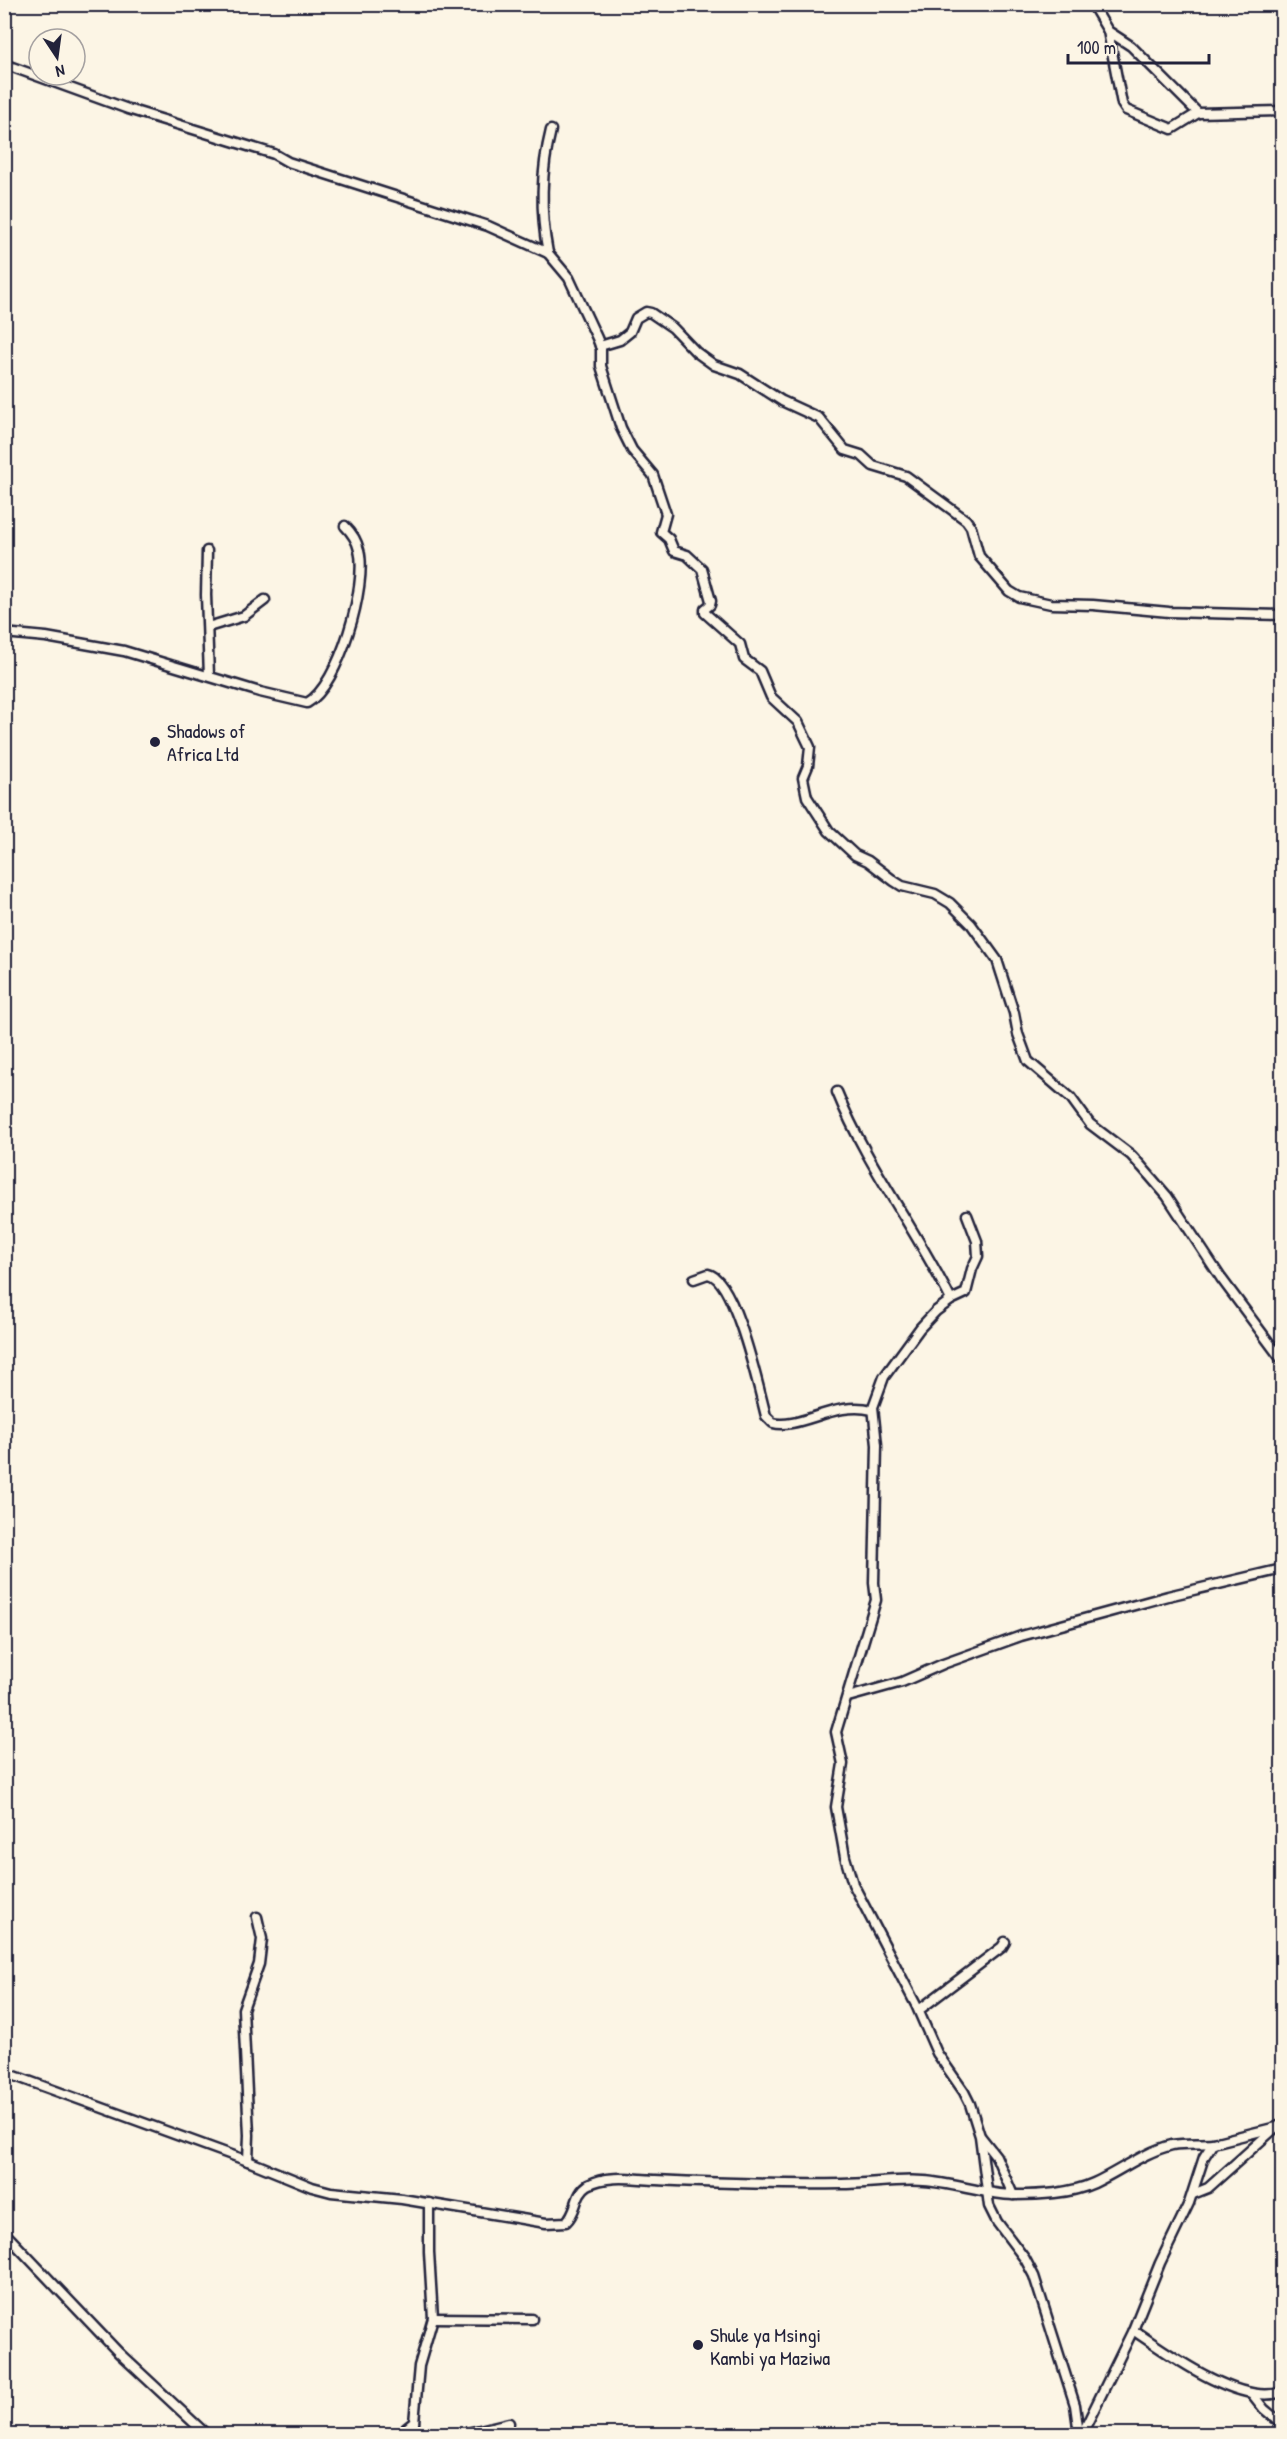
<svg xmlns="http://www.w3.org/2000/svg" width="1287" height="2439" viewBox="0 0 1287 2439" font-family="'Patrick Hand',sans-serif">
<rect width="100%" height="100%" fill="#fcf5e5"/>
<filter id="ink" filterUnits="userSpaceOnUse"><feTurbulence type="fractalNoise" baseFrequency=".0167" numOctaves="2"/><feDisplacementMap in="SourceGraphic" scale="12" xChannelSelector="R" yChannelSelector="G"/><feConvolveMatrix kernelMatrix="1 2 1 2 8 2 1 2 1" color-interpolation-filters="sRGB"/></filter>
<g filter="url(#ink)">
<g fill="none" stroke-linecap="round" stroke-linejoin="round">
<g stroke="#22223b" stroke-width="13">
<g id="street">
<polyline points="1092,4 1108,31 1122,104 1126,110 1172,129 1198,113 1282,111"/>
<polyline points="1108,31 1131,46 1198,113"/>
<polyline points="4,64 128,109 274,154 288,162 488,226 548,253 569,278 597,338 601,348 601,366 621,428 632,450 653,475 666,514 661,532 669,539 674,551 687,555 702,569 711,601 710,605 705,609 705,613 740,644 744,659 760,671 771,697 798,722 810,747 808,766 803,778 807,797 829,831 855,855 868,861 894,881 902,886 935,894 950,903 971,924 997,960 1014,1013 1018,1034 1028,1061 1071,1098 1090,1124 1131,1155 1142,1167 1167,1196 1221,1278 1282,1360"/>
<path d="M548,253C540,212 541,170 551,130"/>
<polyline points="600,346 620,340 630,332 636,318 646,312 651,313 673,328 696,352 714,365 740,374 782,401 819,418 845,450 861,455 873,466 906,476 966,520 971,527 979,556 1009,591 1019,597 1051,604 1093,605 1169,612 1282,615"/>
<polyline points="207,551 206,595 209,676"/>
<polyline points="208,627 244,616 265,600"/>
<path d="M4,633L46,637L124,651L260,692L307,703C339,686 368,584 359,550C357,541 351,532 345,526"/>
<path d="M837,1092C867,1166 916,1229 951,1300"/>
<polyline points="967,1215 977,1241 978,1256 972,1269 966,1293 951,1300 936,1311 920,1328 884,1377 873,1407 877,1445 874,1583 876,1600 836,1732 843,1764 836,1807 845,1857 853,1884 916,2005 937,2053 964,2092 970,2104 980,2136 989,2206 997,2222 1025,2259 1034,2276 1075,2405 1079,2434"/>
<path d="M694,1279L708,1274C735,1278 759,1390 766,1416L773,1423C799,1430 836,1400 872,1410"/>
<polyline points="848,1697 902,1682 943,1664 1021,1636 1168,1596 1282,1569"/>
<polyline points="919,2010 1002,1947 1005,1942"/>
<path d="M4,2072L248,2161L312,2187L331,2192L402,2199L546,2223L566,2222C578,2211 574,2194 588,2185C607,2174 635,2179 656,2180C718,2183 780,2185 842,2184C869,2184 897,2179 924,2181C954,2183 983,2194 1014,2195C1039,2195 1070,2194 1094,2183C1120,2171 1144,2152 1172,2145C1185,2143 1199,2144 1213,2143"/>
<polyline points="981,2137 996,2156 1013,2195"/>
<polyline points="248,2161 249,2135 243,2009 259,1964 262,1939 257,1917"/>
<polyline points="1193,2194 1208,2188 1274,2129"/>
<polyline points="4,2232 119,2353 206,2434"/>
<polyline points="433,2318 532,2319"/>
<path d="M1133,2330C1167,2353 1240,2407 1282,2392"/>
<polyline points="1253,2395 1264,2409 1282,2424"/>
<polyline points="399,2434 414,2422"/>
<polyline points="413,2434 419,2366 433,2318 429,2252 429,2203"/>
<polyline points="463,2434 509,2423"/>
<polyline points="1082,2434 1133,2330 1160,2263 1189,2203 1204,2157 1213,2143 1277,2127 1282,2123"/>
</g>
</g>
<use href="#street" stroke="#fcf5e5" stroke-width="8"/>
</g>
</g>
<g fill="#22223b" stroke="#fcf5e5" stroke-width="2">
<circle cx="155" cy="742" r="6"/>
<circle cx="698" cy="2345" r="6"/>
</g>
<g text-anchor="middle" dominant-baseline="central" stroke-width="4.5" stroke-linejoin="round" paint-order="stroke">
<g font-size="20" fill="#22223b" stroke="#fcf5e5" text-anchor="start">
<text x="167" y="730">Shadows of<tspan x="167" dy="23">Africa Ltd</tspan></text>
<text x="710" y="2334">Shule ya Msingi<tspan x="710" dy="23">Kambi ya Maziwa</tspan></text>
</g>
</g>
<rect width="1287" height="2439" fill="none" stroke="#fcf5e5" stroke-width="24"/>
<rect x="12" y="12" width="1263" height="2415" fill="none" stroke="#22223b" stroke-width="2" filter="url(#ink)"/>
<g transform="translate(57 57) rotate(167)"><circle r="28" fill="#fcf5e5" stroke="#a5a1a1" stroke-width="1.5"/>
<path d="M0-4.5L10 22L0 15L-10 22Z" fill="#22223b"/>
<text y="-9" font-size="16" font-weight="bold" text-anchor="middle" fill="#22223b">N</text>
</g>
<path d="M1068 54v9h141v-9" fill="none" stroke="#22223b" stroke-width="3"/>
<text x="1077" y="54" font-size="18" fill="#22223b" stroke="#fcf5e5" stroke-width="4.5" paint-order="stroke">100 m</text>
</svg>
